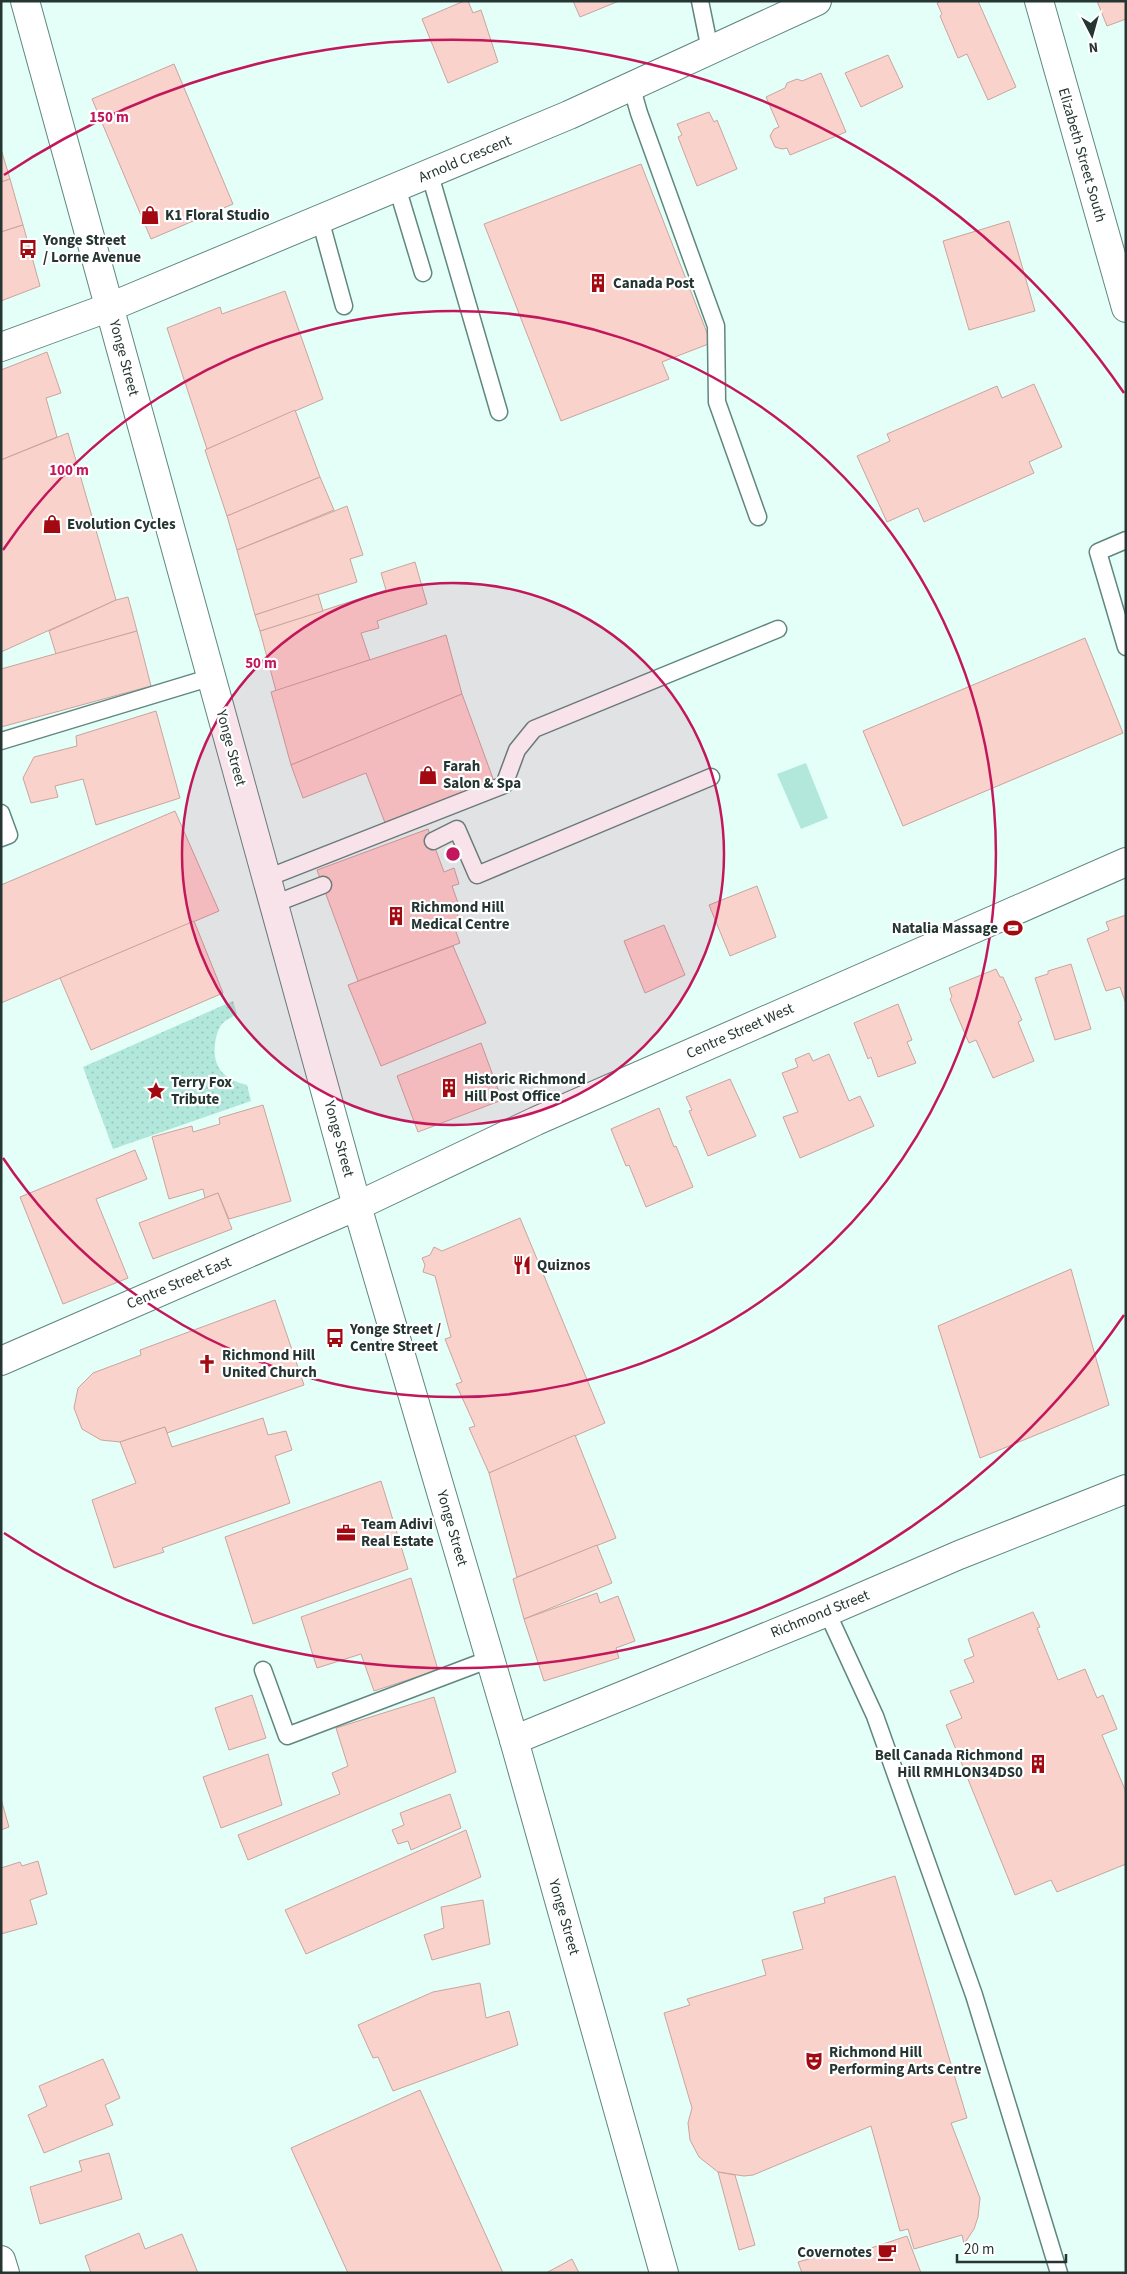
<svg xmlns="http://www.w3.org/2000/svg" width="1127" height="2274" viewBox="0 0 1127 2274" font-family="'Source Sans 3',sans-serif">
<defs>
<pattern id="green-dots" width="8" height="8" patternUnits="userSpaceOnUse" patternTransform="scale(1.25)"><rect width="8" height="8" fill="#b1e8db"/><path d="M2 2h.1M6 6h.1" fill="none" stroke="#98c8bc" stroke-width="1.8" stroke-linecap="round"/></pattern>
</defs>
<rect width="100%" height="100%" fill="#e4fef8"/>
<path fill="url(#green-dots)" d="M233,1001L237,1014C233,1017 227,1019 224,1022C218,1027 216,1037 215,1044C212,1068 225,1080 247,1085L251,1101L113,1149L83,1067Z"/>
<polygon fill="#b1e8db" points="806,763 828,818 801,829 777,774"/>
<g fill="#fad2cc" stroke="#caa49e">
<polygon points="464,1 468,1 473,13 481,10 498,62 448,83 422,19"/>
<polygon points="573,1 619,1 580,17"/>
<polygon points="941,1 978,1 1016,87 988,100 967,54 958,58 940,16 942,14 937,3"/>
<polygon points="1097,1 1126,1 1126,19 1107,26"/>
<polygon points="888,55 903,87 861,107 845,73"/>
<polygon points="174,64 233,204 151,239 92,99"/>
<polygon points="821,73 846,132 790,155 787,148 782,149 775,147 770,136 774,129 779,127 766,97 785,88 787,83 797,79 802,81"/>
<polygon points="709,112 714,122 717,120 737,169 697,186 678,137 682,135 677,124"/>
<polygon points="1,149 10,179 1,182"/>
<polygon points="641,164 711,343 662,362 669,379 561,421 484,224"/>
<polygon points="10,179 23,225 1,232 1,182"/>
<polygon points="1009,221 1035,311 969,330 943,241"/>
<polygon points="23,225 40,286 1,301 1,232"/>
<polygon points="285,291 323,399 207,449 167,328 220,307 222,314"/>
<polygon points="47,352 61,393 46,398 57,437 1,460 1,370"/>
<polygon points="1034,384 1062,447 1029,462 1034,473 924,522 918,508 887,522 857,456 890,441 887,434 997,386 1002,398"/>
<polygon points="295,410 320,477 227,516 205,450"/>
<polygon points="68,433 116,600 1,652 1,460"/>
<polygon points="320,477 334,510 237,550 227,516"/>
<polygon points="347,506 363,555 350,559 357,582 255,615 237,550"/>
<polygon points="415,562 427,604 377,621 379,628 361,633 370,660 276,691 260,631 386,590 381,573"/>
<polygon points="318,594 323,611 260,631 255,615"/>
<polygon points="128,597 137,631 56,654 49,631 116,600"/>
<polygon points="137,631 151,686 1,727 1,669"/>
<polygon points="446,635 462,694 291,765 271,692"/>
<polygon points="1085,638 1123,733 903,826 863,731"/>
<polygon points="462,694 495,784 387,828 366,773 303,798 291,765"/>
<polygon points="156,711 180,798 96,825 83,779 55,786 58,797 31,803 23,778 34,757 77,746 76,736"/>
<polygon points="175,811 219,911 1,1003 1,885"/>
<polygon points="428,829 444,872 454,868 459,884 452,886 458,903 454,905 462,927 455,929 460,943 358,981 317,870"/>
<polygon points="757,886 776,937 730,956 709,905"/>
<polygon points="1126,915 1126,1004 1120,987 1106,991 1087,939 1109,930 1106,922"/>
<polygon points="194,921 223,993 91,1050 60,978"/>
<polygon points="664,925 685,975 645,993 624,941"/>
<polygon points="453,946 486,1023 381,1066 348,985"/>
<polygon points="1071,964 1091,1029 1055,1040 1035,978 1048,974 1048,971"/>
<polygon points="996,969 1000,977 1003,977 1022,1020 1018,1022 1034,1061 993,1078 976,1040 969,1043 950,999 952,997 949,988"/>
<polygon points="898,1004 912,1040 907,1042 916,1063 878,1077 871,1057 868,1059 854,1023"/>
<polygon points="481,1043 502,1100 418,1132 397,1076"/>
<polygon points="809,1053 813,1061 829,1054 849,1101 860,1096 874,1126 800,1158 783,1117 798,1112 782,1073 798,1067 795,1059"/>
<polygon points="730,1079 756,1136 708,1156 689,1111 692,1110 686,1097"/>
<polygon points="263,1105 291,1201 229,1219 218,1193 205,1198 203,1189 169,1199 152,1137 192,1126 193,1132 220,1124 219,1118"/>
<polygon points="659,1108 674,1147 676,1146 693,1187 646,1207 629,1165 626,1166 611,1129"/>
<polygon points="135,1150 147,1179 96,1199 128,1278 63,1304 20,1197"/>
<polygon points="218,1193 232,1229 153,1259 139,1223"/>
<polygon points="520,1218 605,1423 489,1473 469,1428 475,1426 456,1384 462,1382 445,1339 451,1337 435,1276 423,1272 425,1265 422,1258 430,1255 434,1247 442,1251"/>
<polygon points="1071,1269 1109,1405 980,1458 938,1326"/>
<polygon points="275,1300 304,1385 167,1433 165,1427 120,1442 101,1440 82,1429 74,1408 78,1388 93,1373 141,1355 140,1350"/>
<polygon points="263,1418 268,1435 286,1431 292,1450 275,1456 290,1503 162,1548 164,1552 114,1568 92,1500 136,1483 120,1442 165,1427 172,1447"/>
<polygon points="575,1435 616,1538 517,1577 489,1473"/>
<polygon points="381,1481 408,1569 253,1624 225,1537"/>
<polygon points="597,1545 612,1583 524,1619 513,1579"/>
<polygon points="411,1578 438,1670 374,1691 361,1654 317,1668 301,1617"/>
<polygon points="597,1593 600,1603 618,1596 635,1641 616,1648 619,1658 544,1681 524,1619"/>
<polygon points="1033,1612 1040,1627 1037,1628 1058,1680 1085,1669 1097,1698 1103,1695 1117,1729 1102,1735 1126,1792 1126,1864 1057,1892 1051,1880 1015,1895 946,1725 962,1718 950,1691 974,1682 964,1660 974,1656 968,1639"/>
<polygon points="252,1695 266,1738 229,1750 215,1708"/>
<polygon points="434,1697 456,1772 248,1860 238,1835 340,1794 332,1773 348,1766 336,1728"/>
<polygon points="268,1754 282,1805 221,1828 203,1777"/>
<polygon points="450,1794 461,1828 411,1850 408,1841 398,1844 392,1830 404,1825 400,1813"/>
<polygon points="1,1799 9,1827 1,1830"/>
<polygon points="466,1830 481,1877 306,1954 285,1910"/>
<polygon points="38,1861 47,1894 30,1900 37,1924 1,1934 1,1868 20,1862 22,1866"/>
<polygon points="895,1876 967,2118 951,2123 980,2198 978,2217 974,2229 964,2244 962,2235 914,2249 908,2229 900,2231 871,2126 753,2175 744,2176 718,2172 699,2157 690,2140 688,2123 692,2108 664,2013 690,2005 687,1999 766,1975 762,1960 803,1949 793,1912 825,1903 824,1898"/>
<polygon points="483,1900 490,1944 432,1960 424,1935 444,1928 441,1907"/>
<polygon points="480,1983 486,2018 509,2011 518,2045 393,2091 378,2057 373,2058 358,2025 433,1992"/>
<polygon points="103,2059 120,2098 105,2105 113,2125 44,2153 28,2115 47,2106 39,2086"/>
<polygon points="420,2090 503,2273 348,2273 291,2148"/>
<polygon points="109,2153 122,2199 40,2224 30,2187 82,2171 79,2161"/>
<polygon points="718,2172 735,2175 755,2245 739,2250"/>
<polygon points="139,2233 145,2249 182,2234 198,2273 91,2273 85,2256"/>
<polygon points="907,2236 921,2273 802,2273 798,2262 847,2248 850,2255"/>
<polygon points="572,2259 579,2273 546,2273"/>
</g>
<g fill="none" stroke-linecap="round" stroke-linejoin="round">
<g stroke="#5f877e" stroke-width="19">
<g id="lane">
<polyline points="700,1 710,50"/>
<polyline points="631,85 639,113 716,326 717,402 758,517"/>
<polyline points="430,175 499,412"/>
<polyline points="397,187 423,273"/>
<polyline points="320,219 344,306"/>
<polyline points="1126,540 1098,552 1126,647"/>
<polyline points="1,741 212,677"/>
<polyline points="1,813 9,835 1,838"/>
<polyline points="433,841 457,829 477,875 711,777"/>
<polyline points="267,878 504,785 517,750 534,729 778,629"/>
<polyline points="274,904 323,885"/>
<polyline points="827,1612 875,1716 974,1995 1059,2273"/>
<polyline points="263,1670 287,1736 490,1659"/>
</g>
</g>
<g stroke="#5f877e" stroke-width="30">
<g id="street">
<polyline points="1039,1 1126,308"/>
<polyline points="1,347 110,307"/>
<polyline points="1,1361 357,1206 536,1121 1126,862"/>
<polyline points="514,1740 827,1612 959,1555 1126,1489"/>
<polyline points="1,2260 5,2273"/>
</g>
</g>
<g stroke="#5f877e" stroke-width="30">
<polyline id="secondary" points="110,307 569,115 817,1"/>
</g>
<g stroke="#5f877e" stroke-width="30">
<polyline id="primary" points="25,1 357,1206 514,1740 664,2273"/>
</g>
<use href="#lane" stroke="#fff" stroke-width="16"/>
<use href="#street" stroke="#fff" stroke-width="28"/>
<use href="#secondary" stroke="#fff" stroke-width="28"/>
<use href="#primary" stroke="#fff" stroke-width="28"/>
</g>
<circle cx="453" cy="854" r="271" fill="#c2185b" fill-opacity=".12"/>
<g fill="none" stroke="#c2185b" stroke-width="2.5">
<circle cx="453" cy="854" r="271"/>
<path d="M3 550A543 543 0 1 1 3 1158"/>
<path d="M1124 1315A814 814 0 0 1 4 1533M4 175A814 814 0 0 1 1124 393"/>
</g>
<defs>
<g id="shop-bare" transform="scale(1.5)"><path d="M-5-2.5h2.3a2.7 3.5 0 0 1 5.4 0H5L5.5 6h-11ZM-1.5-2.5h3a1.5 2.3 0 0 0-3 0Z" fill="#a30911" stroke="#fff" stroke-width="2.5" paint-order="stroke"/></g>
<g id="bus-bare" transform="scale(1.5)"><path d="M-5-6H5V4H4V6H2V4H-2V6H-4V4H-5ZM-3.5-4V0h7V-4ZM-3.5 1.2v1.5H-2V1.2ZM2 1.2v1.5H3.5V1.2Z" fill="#a30911" stroke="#fff" stroke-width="2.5" paint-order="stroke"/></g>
<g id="building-bare" transform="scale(1.5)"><path d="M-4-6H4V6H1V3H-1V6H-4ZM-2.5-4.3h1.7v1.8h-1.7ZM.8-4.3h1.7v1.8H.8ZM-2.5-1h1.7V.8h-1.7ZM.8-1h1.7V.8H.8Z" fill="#a30911" stroke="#fff" stroke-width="2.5" paint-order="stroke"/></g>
<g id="stadium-bare" transform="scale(1.5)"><path d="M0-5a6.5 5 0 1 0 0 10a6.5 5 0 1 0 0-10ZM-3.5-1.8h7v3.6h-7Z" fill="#a30911" stroke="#fff" stroke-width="2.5" paint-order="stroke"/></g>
<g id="sight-bare" transform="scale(1.5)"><path d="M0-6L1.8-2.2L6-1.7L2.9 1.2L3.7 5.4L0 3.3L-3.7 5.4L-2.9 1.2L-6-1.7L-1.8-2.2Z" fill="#a30911" stroke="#fff" stroke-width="2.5" paint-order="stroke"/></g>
<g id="restaurant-bare" transform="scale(1.5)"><path d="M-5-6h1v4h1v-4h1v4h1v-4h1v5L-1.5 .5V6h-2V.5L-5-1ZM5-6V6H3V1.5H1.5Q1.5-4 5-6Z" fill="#a30911" stroke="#fff" stroke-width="2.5" paint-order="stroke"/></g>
<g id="church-bare" transform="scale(1.5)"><path d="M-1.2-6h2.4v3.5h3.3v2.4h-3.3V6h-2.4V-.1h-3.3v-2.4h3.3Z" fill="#a30911" stroke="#fff" stroke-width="2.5" paint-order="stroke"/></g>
<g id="office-bare" transform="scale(1.5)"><path d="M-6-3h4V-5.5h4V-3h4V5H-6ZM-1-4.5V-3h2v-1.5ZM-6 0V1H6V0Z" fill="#a30911" stroke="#fff" stroke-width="2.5" paint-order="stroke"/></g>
<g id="theatre-bare" transform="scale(1.5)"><path d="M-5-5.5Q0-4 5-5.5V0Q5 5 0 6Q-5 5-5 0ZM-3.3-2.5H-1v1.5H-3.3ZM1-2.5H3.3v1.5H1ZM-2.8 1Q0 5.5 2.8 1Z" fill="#a30911" stroke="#fff" stroke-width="2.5" paint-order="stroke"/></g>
<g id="cafe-bare" transform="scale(1.5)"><path d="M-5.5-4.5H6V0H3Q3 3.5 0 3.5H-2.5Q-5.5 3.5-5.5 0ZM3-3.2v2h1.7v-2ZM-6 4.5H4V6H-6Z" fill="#a30911" stroke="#fff" stroke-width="2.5" paint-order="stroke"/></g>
</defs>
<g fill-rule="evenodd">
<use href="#shop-bare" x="150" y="215"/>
<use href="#bus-bare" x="28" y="249"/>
<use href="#building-bare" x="598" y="283"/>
<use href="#shop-bare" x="52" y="524"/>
<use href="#shop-bare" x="428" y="775"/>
<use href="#building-bare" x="396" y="916"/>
<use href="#stadium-bare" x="1013" y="928"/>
<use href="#building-bare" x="449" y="1088"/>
<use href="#sight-bare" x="156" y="1091"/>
<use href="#restaurant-bare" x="522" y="1265"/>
<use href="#bus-bare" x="335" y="1338"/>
<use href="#church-bare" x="207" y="1364"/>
<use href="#office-bare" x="346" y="1533"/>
<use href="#building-bare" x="1038" y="1764"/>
<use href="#theatre-bare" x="814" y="2061"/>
<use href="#cafe-bare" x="887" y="2252"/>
</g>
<g text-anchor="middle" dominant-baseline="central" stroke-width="4.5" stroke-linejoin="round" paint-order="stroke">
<g font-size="15" fill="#253632" stroke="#fff">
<text transform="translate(1082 155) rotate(74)">Elizabeth Street South</text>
<text transform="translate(465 159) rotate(-23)">Arnold Crescent</text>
<text transform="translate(124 358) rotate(75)">Yonge Street</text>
<text transform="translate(231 748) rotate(75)">Yonge Street</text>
<text transform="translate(740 1031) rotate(-24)">Centre Street West</text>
<text transform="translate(339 1139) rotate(75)">Yonge Street</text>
<text transform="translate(179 1283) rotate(-23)">Centre Street East</text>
<text transform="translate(452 1528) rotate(74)">Yonge Street</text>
<text transform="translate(820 1614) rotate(-22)">Richmond Street</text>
<text transform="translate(564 1917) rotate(74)">Yonge Street</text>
</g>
<g font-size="15" font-weight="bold" fill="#253632" stroke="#fff" text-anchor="start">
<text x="165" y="215">K1 Floral Studio</text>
<text x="43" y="240">Yonge Street<tspan x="43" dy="17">/ Lorne Avenue</tspan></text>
<text x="613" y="283">Canada Post</text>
<text x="67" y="524">Evolution Cycles</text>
<text x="443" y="766">Farah<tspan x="443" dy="17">Salon &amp; Spa</tspan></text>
<text x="411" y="907">Richmond Hill<tspan x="411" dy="17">Medical Centre</tspan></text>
<text x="998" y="928" text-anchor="end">Natalia Massage</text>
<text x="464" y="1079">Historic Richmond<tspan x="464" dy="17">Hill Post Office</tspan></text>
<text x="171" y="1082">Terry Fox<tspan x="171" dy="17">Tribute</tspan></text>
<text x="537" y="1265">Quiznos</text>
<text x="350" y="1329">Yonge Street /<tspan x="350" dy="17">Centre Street</tspan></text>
<text x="222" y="1355">Richmond Hill<tspan x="222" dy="17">United Church</tspan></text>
<text x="361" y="1524">Team Adivi<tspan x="361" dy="17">Real Estate</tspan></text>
<text x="1023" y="1755" text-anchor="end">Bell Canada Richmond<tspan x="1023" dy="17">Hill RMHLON34DS0</tspan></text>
<text x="829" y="2052">Richmond Hill<tspan x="829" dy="17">Performing Arts Centre</tspan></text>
<text x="872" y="2252" text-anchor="end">Covernotes</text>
</g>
</g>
<circle cx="453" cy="854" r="8" fill="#c2185b" stroke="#fff" stroke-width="2.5"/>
<g font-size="15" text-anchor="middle" font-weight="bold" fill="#c2185b" stroke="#fff" stroke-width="4.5" stroke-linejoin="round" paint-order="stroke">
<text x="109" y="122">150 m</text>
<text x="69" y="475">100 m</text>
<text x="261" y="668">50 m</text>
</g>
<rect width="1127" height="2274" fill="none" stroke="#253632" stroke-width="5"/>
<g transform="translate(1092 35) rotate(174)" stroke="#ffffff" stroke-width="4" paint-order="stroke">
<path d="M0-4L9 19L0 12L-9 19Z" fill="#253632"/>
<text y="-8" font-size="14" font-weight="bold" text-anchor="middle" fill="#253632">N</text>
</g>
<path d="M957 2254v8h109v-8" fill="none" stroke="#253632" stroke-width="2.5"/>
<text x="964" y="2254" font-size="15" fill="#253632" stroke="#ffffff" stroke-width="4" paint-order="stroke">20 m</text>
</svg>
